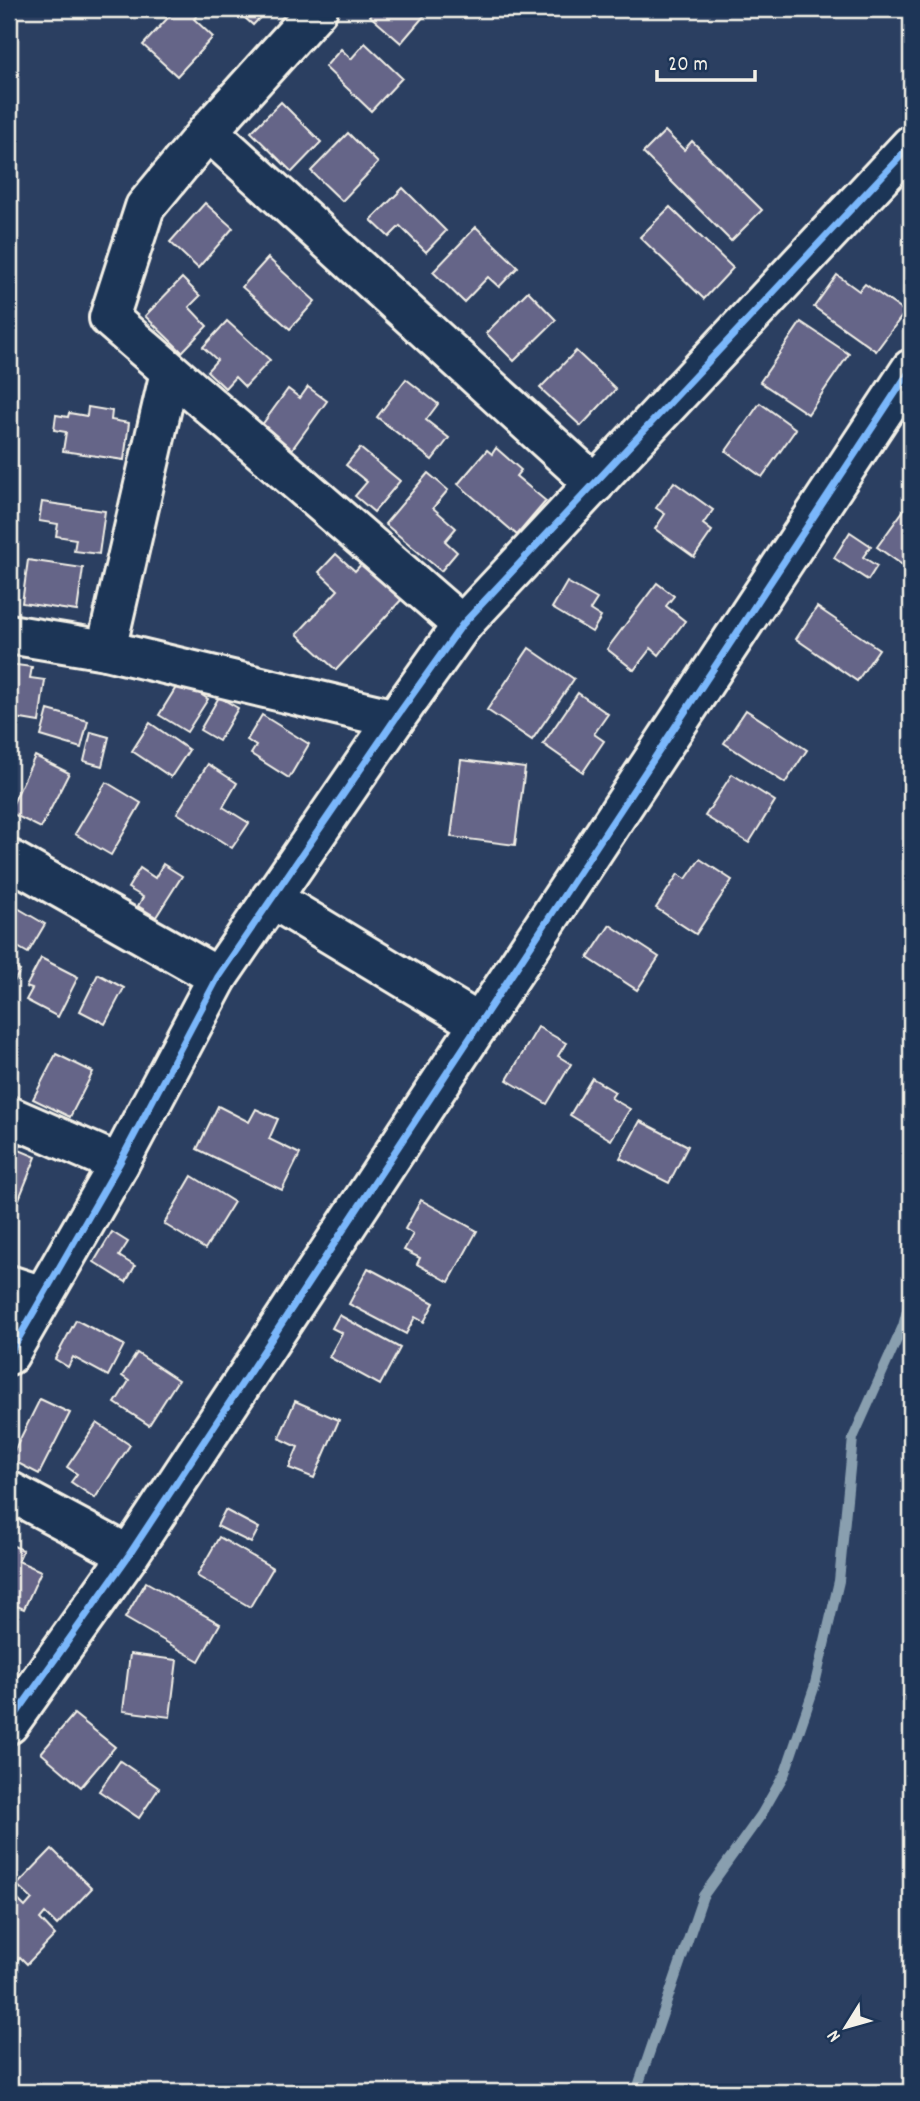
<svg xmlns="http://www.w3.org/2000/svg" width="920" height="2101" viewBox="0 0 920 2101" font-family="Dekko,sans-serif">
<rect width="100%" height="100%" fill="#2b3f61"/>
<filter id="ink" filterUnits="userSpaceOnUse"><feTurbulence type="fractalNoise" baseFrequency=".0143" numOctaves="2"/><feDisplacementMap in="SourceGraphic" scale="14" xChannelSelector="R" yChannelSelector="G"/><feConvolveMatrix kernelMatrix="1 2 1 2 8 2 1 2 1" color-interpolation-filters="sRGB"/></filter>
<g filter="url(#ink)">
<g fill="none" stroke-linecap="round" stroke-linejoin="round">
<polyline stroke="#899faf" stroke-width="10" points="636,2092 703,1896 761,1815 785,1773 814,1688 839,1581 853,1438 903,1326 911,1295"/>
</g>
<g fill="#656588" stroke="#f4f1e8" stroke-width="2">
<polygon points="176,9 200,9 202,10 194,19 213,37 177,76 143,45"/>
<polygon points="235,9 268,9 253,25"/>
<polygon points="376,9 430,9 401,43 370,16"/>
<polygon points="365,43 402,78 371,111 325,67 341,49 351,59"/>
<polygon points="281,102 321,142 292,172 251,132"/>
<polygon points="665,131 684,150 692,141 762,210 731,241 643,153"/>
<polygon points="348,133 378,163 342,201 311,171"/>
<polygon points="403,188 446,231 426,252 400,226 389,237 371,220"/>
<polygon points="205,203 233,228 198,268 170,242"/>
<polygon points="670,207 733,268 704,299 640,237"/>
<polygon points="476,227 518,267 499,287 488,277 464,302 433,272"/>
<polygon points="268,258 315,301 290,329 242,287"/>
<polygon points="837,275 859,291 865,284 905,312 876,351 814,307"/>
<polygon points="182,278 200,296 189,307 207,326 182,352 145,316"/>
<polygon points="528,291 556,320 514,361 486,333"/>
<polygon points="227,321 270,360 245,387 235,377 225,388 207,371 217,360 203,347"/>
<polygon points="801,322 849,354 808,414 760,382"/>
<polygon points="576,351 616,389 581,426 540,388"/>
<polygon points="406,379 438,404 426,420 449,438 432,460 377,417"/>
<polygon points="308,387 327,401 290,452 259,429 288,389 300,398"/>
<polygon points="760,403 796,429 762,477 726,451"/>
<polygon points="88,407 112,411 111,420 129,423 124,460 63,451 66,432 54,430 56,415 68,417 69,413 87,416"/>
<polygon points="360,448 400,481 374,512 355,496 367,482 346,465"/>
<polygon points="496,448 521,470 516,476 546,501 517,535 458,484 487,450 492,454"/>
<polygon points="428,473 448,490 433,508 456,528 445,541 457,552 441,571 385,524"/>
<polygon points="674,482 713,510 703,524 712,531 694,557 655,529 665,514 656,508"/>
<polygon points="42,502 105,511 99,554 74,551 76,539 56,536 58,524 39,521"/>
<polygon points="906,507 911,511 911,571 877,547"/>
<polygon points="850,532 871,546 863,557 877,566 868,580 834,558"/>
<polygon points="336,554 355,571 364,561 403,598 336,670 297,634 338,590 319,572"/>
<polygon points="28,560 83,568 77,611 22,603"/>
<polygon points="567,582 597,599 590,610 601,617 592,632 552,608"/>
<polygon points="657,583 674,596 666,606 685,621 659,655 651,648 634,670 607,649"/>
<polygon points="817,607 879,649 857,681 796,639"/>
<polygon points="529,648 574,679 532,740 487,710"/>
<polygon points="9,664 32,667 30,678 45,680 39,722 9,717"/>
<polygon points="180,681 208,699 187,732 159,715"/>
<polygon points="578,693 608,714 594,734 604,741 583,772 543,744"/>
<polygon points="219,697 238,708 219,741 200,730"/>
<polygon points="48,710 88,721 81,748 41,736"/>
<polygon points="746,710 807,750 785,783 724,743"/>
<polygon points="262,715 309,744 289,778 251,754 256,746 247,740"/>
<polygon points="150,723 189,750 171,777 132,751"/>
<polygon points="91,732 109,737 102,766 84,761"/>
<polygon points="35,756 69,773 41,828 9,812"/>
<polygon points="461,760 525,768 515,845 451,837"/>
<polygon points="208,764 237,783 223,807 249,823 232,848 177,813"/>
<polygon points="732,774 775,801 749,843 705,816"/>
<polygon points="106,782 141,803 111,855 75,834"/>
<polygon points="700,859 732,880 696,934 656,908 678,874 686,879"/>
<polygon points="163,864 182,876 156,917 138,906 143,897 128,888 140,868 155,878"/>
<polygon points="9,903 45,924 28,953 9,942"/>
<polygon points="610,925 659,957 637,990 588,958"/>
<polygon points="41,958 78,977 58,1017 26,1000 32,989 26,987"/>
<polygon points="9,965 20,971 9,991"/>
<polygon points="98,974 124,988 105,1024 80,1011"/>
<polygon points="538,1027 566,1043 558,1056 571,1064 547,1104 507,1080"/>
<polygon points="56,1054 93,1072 70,1117 33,1099"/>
<polygon points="592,1078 615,1092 611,1098 630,1109 611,1140 570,1115"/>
<polygon points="218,1106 249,1122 256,1109 278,1119 269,1139 300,1154 282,1190 197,1149"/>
<polygon points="640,1121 688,1146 669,1183 620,1158"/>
<polygon points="9,1139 21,1144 19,1150 36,1157 19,1199 9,1195"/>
<polygon points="192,1176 234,1202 205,1249 164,1224"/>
<polygon points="421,1200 477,1231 449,1282 417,1264 420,1258 404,1250 413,1234 405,1229"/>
<polygon points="112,1232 128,1242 119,1256 135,1266 126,1282 94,1262"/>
<polygon points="368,1268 434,1303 424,1322 415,1317 406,1334 349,1304"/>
<polygon points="339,1315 400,1348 380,1385 329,1357 342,1333 332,1328"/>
<polygon points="76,1320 124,1345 108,1376 73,1357 68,1367 55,1359"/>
<polygon points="137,1353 178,1380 149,1425 115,1403 129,1381 122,1376"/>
<polygon points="40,1399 70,1413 39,1474 10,1459"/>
<polygon points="295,1401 339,1420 314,1478 289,1468 298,1447 279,1438"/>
<polygon points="97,1423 130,1445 95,1498 71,1482 77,1474 67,1467"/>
<polygon points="225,1510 259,1528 251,1543 217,1526"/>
<polygon points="219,1537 273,1568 250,1607 197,1576"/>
<polygon points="9,1544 23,1550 18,1561 41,1571 24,1609 9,1603"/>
<polygon points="146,1582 220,1624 199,1661 125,1618"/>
<polygon points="130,1654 177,1660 170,1717 123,1711"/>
<polygon points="74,1714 115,1747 81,1787 41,1753"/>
<polygon points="120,1761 159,1788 139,1818 99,1791"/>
<polygon points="52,1849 92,1888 57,1925 45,1913 40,1919 55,1935 27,1964 20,1957 9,1969 9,1905 16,1898 25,1907 32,1899 17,1885"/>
</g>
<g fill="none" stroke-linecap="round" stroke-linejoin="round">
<g stroke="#f4f1e8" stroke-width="44">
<g id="minor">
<polyline points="318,9 208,131 145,207 109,318 462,625"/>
<polyline points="208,131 595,484"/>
<polyline points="9,634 106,650 395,719"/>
<polyline points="106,650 170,372"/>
<polyline points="9,859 218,977"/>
<polyline points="271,898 480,1024"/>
<polyline points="9,1116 119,1164"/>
<polyline points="9,1285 43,1296"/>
<polyline points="9,1355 119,1164 218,977 395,719 462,625 911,145"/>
<polyline points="9,1491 129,1555"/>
<polyline points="9,1724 129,1555 911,369"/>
</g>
</g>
<use href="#minor" stroke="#1d3557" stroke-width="38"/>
<g stroke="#1d3557" stroke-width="11">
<g id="cycleway">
<polyline points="9,1355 119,1164 218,977 395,719 462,625 911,145"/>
<polyline points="9,1724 129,1555 911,369"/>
</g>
</g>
<use href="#cycleway" stroke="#7ab7fb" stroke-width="7"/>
</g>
</g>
<rect width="920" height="2101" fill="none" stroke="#1d3557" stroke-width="35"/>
<rect x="18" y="18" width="885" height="2066" fill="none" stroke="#f4f1e8" stroke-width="2.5" filter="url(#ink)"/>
<g transform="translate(846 2027) rotate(233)" stroke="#1d3557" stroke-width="5" paint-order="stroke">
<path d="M0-5L12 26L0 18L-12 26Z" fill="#f4f1e8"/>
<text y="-10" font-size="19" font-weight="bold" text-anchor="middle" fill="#f4f1e8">N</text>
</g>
<path d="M657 70v10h98v-10" fill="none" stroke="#f4f1e8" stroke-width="3.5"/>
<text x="668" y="70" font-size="21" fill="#f4f1e8" stroke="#1d3557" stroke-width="5" paint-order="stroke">20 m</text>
</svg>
